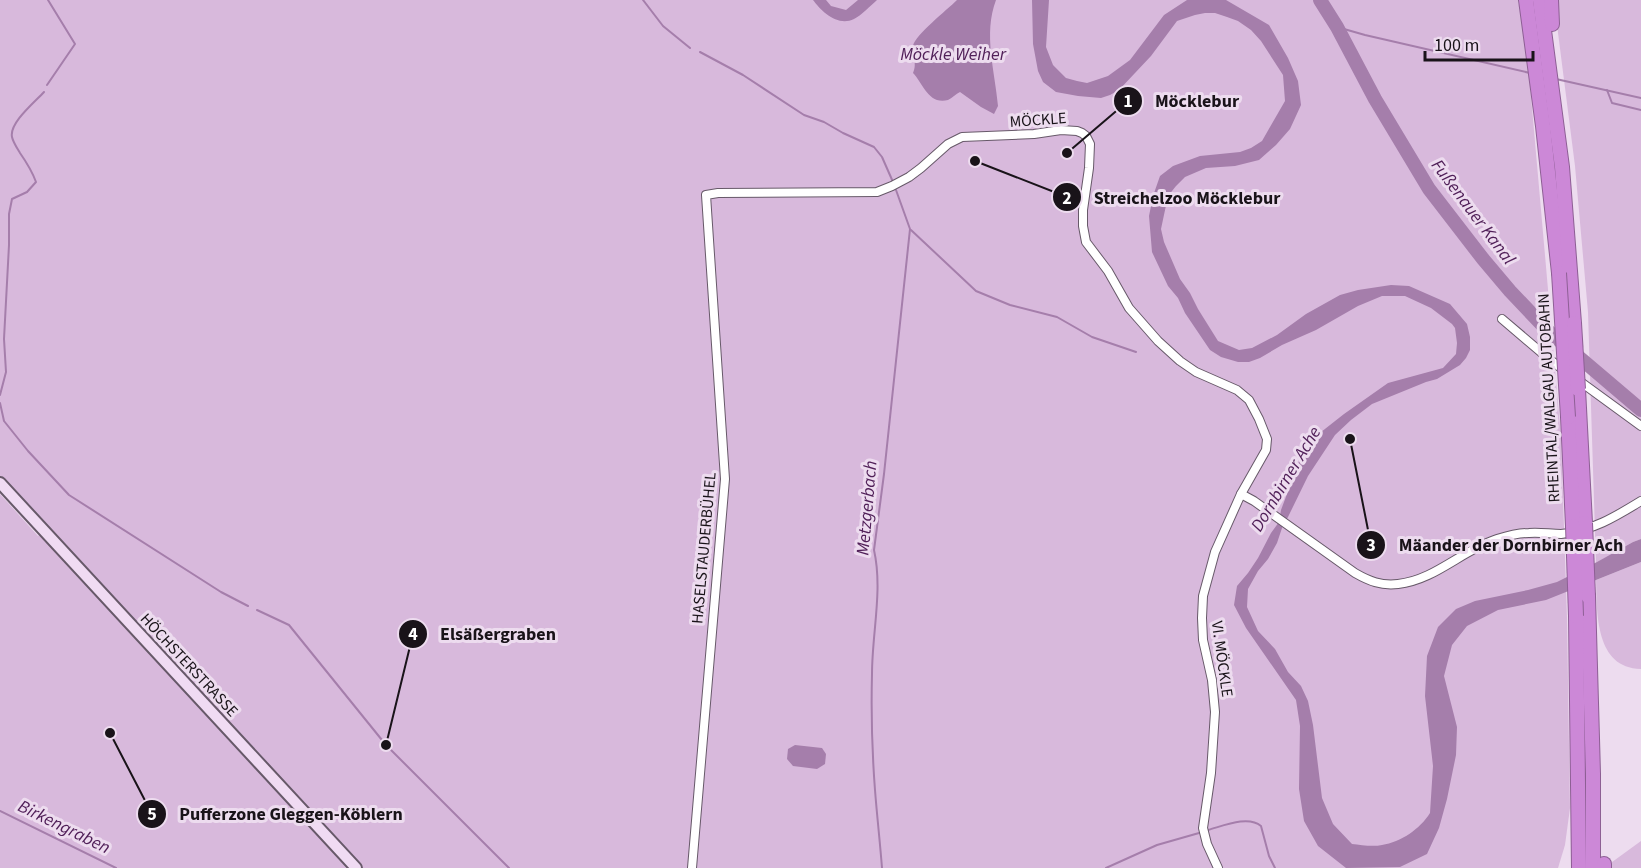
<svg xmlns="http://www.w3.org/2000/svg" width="1641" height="868" viewBox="0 0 1641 868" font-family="'Source Sans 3',sans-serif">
<rect width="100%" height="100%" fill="#eddcef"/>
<g fill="#d8b9dc">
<polygon points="0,0 1518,0 1527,51 1561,437 1567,618 1570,808 1565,845 1558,868 360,868 0,479"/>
<polygon points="1551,0 1641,0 1641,539 1633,542 1596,563 1588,312 1575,166 1557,25"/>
<polygon points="0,494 38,536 41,534 351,868 0,868"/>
<path d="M1641,562V669C1595,668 1597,613 1596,580Z"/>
<polygon points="1641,841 1641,868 1608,868 1608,865"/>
</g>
<g fill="#a57eab">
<path d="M813,0H826L831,6L846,10L858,0H877C870,6 862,15 854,19C838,27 822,12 813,0Z"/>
<path d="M957,0H996C983,34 995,71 998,106L994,114L981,107L960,92C956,94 952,98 948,100C928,105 923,83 913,73C918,62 911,57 913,46C915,35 947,10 957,0Z"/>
<path d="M1032,0H1049L1046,47L1053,65L1066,78L1077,81L1087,83L1108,76L1130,60L1164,15L1187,0H1226L1269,25L1288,58L1298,81L1301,105L1290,129L1276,145L1259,160L1235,166L1206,168L1185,177L1176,186L1168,196L1161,229L1164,242L1180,279L1190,293L1198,309L1218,341L1239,350L1252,348L1277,335L1306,314L1340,295L1358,290L1391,285L1409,286L1450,304L1467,324L1470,337V350L1466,358L1460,365L1437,379L1426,382L1372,404L1351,420L1335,435L1308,476L1288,517L1283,525L1277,543L1268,559L1258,571L1248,589L1247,607L1258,631L1275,649L1288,672L1301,686L1308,701L1313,725L1322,798L1333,824L1352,844C1361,845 1373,847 1382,845C1401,842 1420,829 1430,813L1433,766L1425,696L1427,656L1438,627L1456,609L1475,601L1528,590L1557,582L1597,562L1633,542L1641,539V562L1546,600L1498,610L1467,626L1452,645L1444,676L1457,727L1456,755L1447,799L1439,828L1427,854L1400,867L1346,868L1318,846L1304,821L1299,789L1300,726L1296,700L1246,628L1234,605L1237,586L1248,573L1258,558L1271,533L1279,522L1281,510L1303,451L1316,436L1344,414L1388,383L1443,368L1456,354L1457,343L1455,328L1452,324L1431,308L1405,296H1382L1358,306L1316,330L1282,345L1260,358L1249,362H1238L1221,357L1210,350L1185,313L1178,298L1168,286L1152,252L1149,216L1153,196L1160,176L1173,166L1200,156L1240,152L1251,148L1262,141L1285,101L1283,75L1261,41L1251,30L1238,21L1227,17L1215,13H1205L1195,15L1177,21L1151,56L1119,90L1110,95L1101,98L1078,96L1056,92L1043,82L1038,71L1033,44Z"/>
<polygon points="795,745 822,748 826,754 825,764 817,769 793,766 787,759 788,749"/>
</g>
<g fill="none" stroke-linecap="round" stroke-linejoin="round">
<g stroke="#a57eab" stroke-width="2">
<polyline points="643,0 663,26 690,48"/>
<polyline points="1337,27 1365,35 1530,73"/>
<polyline points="700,52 743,75 804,115 824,122 843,133 874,147 882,157 893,182"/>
<polyline points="1556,79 1641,98"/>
<polyline points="47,85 75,44 48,0"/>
<polyline points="1607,90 1612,103 1641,110"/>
<polyline points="911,230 976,291 1010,305 1057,317 1092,337 1136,352"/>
<path d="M0,395L6,372L4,339L9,245V214L12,199L27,192L36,182C32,171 27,163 20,153C17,148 13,142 12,137C9,123 35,102 44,92"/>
<polyline points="0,403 4,421 28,451 69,495 221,592 248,606"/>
<polyline points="257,610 289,625 386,745 509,868"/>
<polyline points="0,811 116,868"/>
<path d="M1208,830C1223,826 1248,815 1261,826L1269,856L1275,868"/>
<path d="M882,868C880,842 877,816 875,790C872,751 871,713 872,674C872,633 883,590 874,550L884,474L910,229L896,190"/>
<polyline points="1106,868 1157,845 1199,833"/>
</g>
<polyline stroke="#a57eab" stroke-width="14" points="1320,0 1337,27 1375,99 1429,189 1483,259 1510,291 1547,330 1641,410"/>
<g stroke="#675969" stroke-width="10">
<g id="street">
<polyline points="1502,319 1549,359 1565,371"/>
<polyline points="1578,380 1641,426"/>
<path d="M1241,494L1254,501L1355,573C1369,581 1381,586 1398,584C1435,580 1462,550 1497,539C1507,536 1519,533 1529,533C1540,532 1550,534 1561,534C1592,531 1615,517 1641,501"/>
<polyline points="692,868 725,479 706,195 718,193 877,192 892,186 909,177 921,168 948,144 962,137 1034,134 1061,130 1077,131 1082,133 1086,136 1090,144 1089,168 1083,210 1083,226 1086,242 1108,271 1129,308 1158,341 1180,361 1196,372 1237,390 1249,400 1259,419 1267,439 1266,450 1241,494 1215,552 1203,596 1202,618 1203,640 1212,680 1215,712 1211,773 1203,828 1207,844 1218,868"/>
</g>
</g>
<g stroke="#675969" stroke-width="14">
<polyline id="secondary" points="0,483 356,868"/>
</g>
<g stroke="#8d5f94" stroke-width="16">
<g id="highway">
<polyline points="1526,0 1543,126 1559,273"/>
<polyline points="1540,0 1562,167 1574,323"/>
<polyline points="1551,0 1552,24"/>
<polyline points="1578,389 1585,523"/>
<polyline points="1568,417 1573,526"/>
<polyline points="1588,596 1593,774 1593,868"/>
<polyline points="1576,616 1579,868"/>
<polyline points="1604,868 1604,864"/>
</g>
</g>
<use href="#street" stroke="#fff" stroke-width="8"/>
<use href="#secondary" stroke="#f0dbf3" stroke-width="10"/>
<use href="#highway" stroke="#cc88d7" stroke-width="14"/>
<g stroke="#8d5f94" stroke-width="16" stroke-linecap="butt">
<g id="highway-bridge">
<polyline points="1559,273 1568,417"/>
<polyline points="1574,323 1578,389"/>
<polyline points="1585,523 1588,596"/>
<polyline points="1573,526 1576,616"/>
</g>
</g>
<use href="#highway-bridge" stroke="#cc88d7" stroke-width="14"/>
</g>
<g text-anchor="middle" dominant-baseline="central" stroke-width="6" stroke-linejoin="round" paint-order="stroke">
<g font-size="16" fill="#191319" stroke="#eddcef">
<text transform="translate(1038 120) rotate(-4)">MÖCKLE</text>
<text transform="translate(1549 398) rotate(-93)">RHEINTAL/WALGAU AUTOBAHN</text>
<text transform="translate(704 548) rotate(-85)">HASELSTAUDERBÜHEL</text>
<text transform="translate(1222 659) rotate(82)">VI. MÖCKLE</text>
<text transform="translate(189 665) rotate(47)">HÖCHSTERSTRASSE</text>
</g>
<g font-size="18" font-style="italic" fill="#512059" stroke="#eddcef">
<text x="953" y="54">Möckle Weiher</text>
<text transform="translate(1473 212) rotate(53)">Fußenauer Kanal</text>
<text transform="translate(1286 479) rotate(-59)">Dornbirner Ache</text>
<text transform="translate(867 508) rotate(-85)">Metzgerbach</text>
<text transform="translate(64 827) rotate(26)">Birkengraben</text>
</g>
</g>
<path fill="none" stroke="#191319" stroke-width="2" d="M1067 153L1128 101M975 161L1067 197M1350 439L1371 545M386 745L413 634M110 733L152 814"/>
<g fill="#191319" stroke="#eddcef" stroke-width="2">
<circle cx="1067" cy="153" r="6"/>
<circle cx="975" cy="161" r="6"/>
<circle cx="1350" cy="439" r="6"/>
<circle cx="386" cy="745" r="6"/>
<circle cx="110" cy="733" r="6"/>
<circle cx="1128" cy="101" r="15"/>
<circle cx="1067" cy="197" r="15"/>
<circle cx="1371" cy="545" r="15"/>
<circle cx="413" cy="634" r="15"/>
<circle cx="152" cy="814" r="15"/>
</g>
<g font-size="18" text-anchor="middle" font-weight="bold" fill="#fff">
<text x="1128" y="107">1</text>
<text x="1067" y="204">2</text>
<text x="1371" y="551">3</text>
<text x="413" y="640">4</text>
<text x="152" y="820">5</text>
</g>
<g font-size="18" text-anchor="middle" font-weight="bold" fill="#191319" stroke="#eddcef" stroke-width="6" stroke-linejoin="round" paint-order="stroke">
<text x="1197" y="107">Möcklebur</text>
<text x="1187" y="204">Streichelzoo Möcklebur</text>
<text x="1511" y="551">Mäander der Dornbirner Ach</text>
<text x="498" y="640">Elsäßergraben</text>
<text x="291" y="820">Pufferzone Gleggen-Köblern</text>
</g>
<path d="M1425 51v9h108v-9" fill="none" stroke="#191319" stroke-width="3"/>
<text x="1434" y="51" font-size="18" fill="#191319" stroke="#eddcef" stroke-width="4.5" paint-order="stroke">100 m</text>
</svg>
